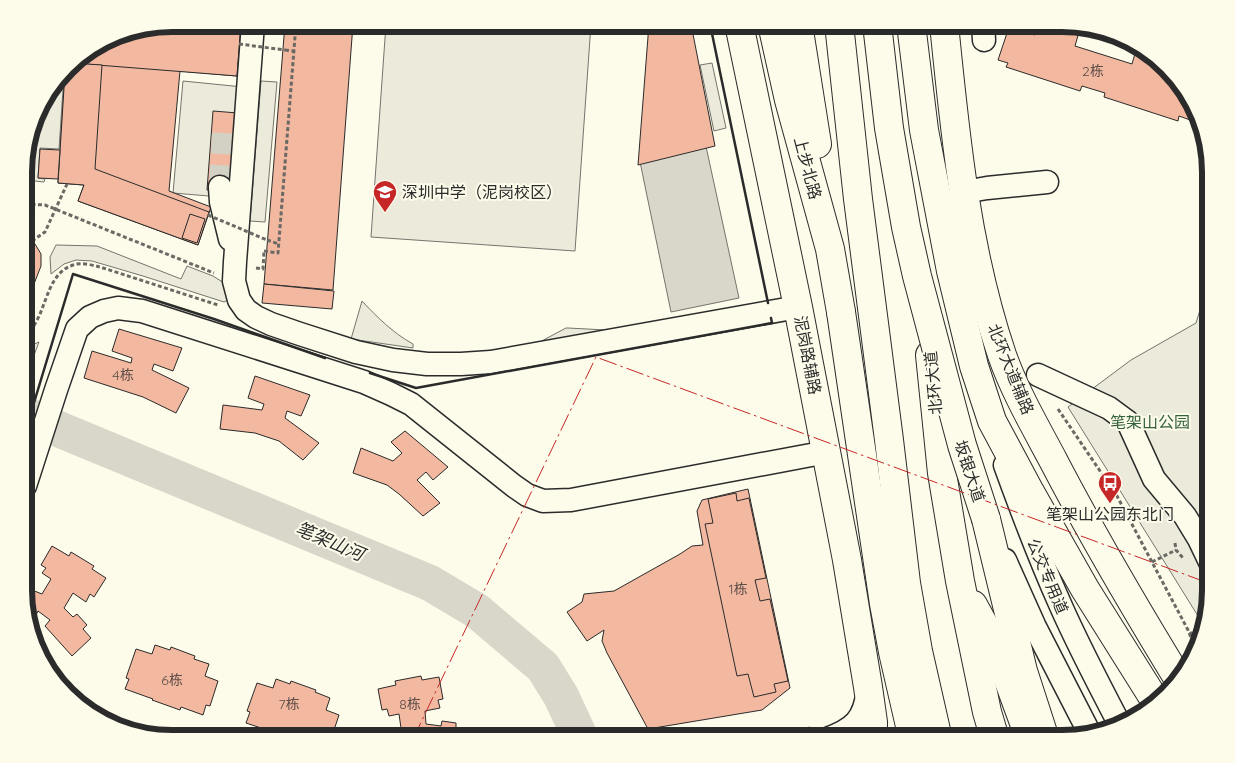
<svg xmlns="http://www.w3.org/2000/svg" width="1235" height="763" viewBox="0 0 1235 763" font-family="Quicksand,'Noto Sans SC',sans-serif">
<rect width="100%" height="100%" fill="#fdfbea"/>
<g fill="#ecebdb" stroke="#74746e">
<polygon points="267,24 281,24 281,33 266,32"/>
<polygon points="386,24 591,24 575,251 371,237"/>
<polygon points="712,63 726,128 714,131 700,65"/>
<polygon points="64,74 59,149 40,148 38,178 45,179 44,182 25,180 25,153 29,139 31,138 32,132 39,106"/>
<polygon points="183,81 243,87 233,198 173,193"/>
<polygon points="261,81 277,82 265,222 250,221"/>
<polygon points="56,245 97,246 181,279 187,266 213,276 224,283 228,300 224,302 143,276 92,261 76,260 64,264 51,274 50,257"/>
<polygon points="1211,274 1211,600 1203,624 1068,407 1131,360 1196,323"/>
<path d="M362,301C377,317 393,333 413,344V348L351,339Z"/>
<polygon points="566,328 568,328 606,330 536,344"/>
<polygon points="39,342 25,379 25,348"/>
</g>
<polygon fill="#d8d7c9" stroke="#74746e" points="705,142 739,298 671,312 639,157"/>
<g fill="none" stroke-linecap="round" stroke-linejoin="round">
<polyline stroke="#d8d7c9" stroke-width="36" points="25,414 39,421 430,583 477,611 543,667 561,696 581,739"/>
</g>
<g fill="#f2b8a0" stroke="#2b2b2b">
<polygon points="172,24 241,24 237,76 180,71 169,191 211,207 198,245 78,201 84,185 58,183 65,72 74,61 116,35"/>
<polygon points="172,24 241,24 237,76 72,63 74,61 116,35"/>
<polygon points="285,24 353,24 333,290 264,284"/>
<polygon points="649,24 691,24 715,146 638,165"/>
<polygon points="1039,24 1063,24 1092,33 1091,36 1079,32 1075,46 1132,64 1136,50 1124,46 1125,43 1145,49 1170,75 1168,82 1180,86 1191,98 1196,113 1193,121 1179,116 1178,121 1104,97 1105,93 1082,86 1080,91 1006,67 1008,63 998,60 1009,27 1035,35"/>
<polygon points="72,63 102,65 95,169 209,212 198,245 78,201 84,185 58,183 65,72"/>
<polygon points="213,111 238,113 232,192 207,190"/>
<polygon points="40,149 60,150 58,179 38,178"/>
<polygon points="190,214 205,219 197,243 182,238"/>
<polygon points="25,238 35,244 41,254 41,266 25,307"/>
<polygon points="264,284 334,291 332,309 262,303"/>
<polygon points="119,329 182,348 173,371 154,364 152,370 189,388 176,413 143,397 84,378 92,351 131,363 132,358 112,351"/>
<polygon points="255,376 310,395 301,416 287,411 285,418 319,443 303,460 279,441 255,433 220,429 223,405 262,410 264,404 248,398"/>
<polygon points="405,431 448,467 433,480 426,472 417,480 440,503 423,516 399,494 387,485 353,473 361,448 393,461 402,453 391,442"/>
<polygon points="748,489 790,688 762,710 648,729 607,653 602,641 604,630 587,641 567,612 582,602 584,594 614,591 680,554 692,546 703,545 697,511 702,500"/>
<polygon points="736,493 737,501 749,498 766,578 755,580 760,601 770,599 788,681 774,684 776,692 754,697 748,674 737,676 705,524 713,523 708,499"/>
<polygon points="52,546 69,556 71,552 94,566 92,569 106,578 94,597 90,594 86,602 73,593 64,608 73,617 77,614 87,625 83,629 91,638 72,656 45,626 50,620 38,611 34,619 28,617 25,610 25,582 34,585 32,590 42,594 51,579 42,573 46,568 41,565"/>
<polygon points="155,645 170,650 171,647 195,656 194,659 209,664 205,676 218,681 210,706 206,705 203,715 181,707 180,710 152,700 153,699 125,689 129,679 126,678 136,649 152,654"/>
<polygon points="421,676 422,680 439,677 443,699 438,700 440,708 425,711 426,724 441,726 442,721 456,723 456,728 466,729 465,739 373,739 371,736 386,729 389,733 401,728 399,714 389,716 387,709 382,710 378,689 396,685 395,681"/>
<polygon points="276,679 290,684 291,681 316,690 315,692 330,698 326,710 339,715 331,739 287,739 273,734 273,732 246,723 250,712 247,711 257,683 273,688"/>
</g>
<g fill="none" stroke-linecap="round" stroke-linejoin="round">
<polyline stroke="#d3d1c4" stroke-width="22" stroke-dasharray="22 11" stroke-linecap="butt" points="220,187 223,133"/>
<g stroke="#2b2b2b" stroke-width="25">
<g id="minor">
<polyline points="253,24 235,262 234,281 239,300 246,310 256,317 271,324 300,334 356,352 393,360 427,364 461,364 491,362 798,307"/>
<polyline points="983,24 984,40"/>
<polyline points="220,187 221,202 230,239"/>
<polyline points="964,192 987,188 1047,182"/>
<polyline points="1038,375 1109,408 1128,422 1154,479 1185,516 1199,539 1211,564"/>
<path d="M1005,465C1022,512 1040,559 1060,604C1078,645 1099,685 1120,725"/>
<polyline points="25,486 56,390 77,329 90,317 104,311 118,308 142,311 364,382 391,394 411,404 514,486 527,495 543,501 571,500 827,452"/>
<polyline points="1005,560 1035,627 1090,734"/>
<path d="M827,739C854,729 864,720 868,691"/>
</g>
</g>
<g stroke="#2b2b2b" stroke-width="30">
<g id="major">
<polyline points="739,24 798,307 847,560 868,687 873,722 873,739"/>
<polyline points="772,24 789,100 830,249 841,312"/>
<polyline points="798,24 817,144"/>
<polyline points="911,24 924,130 951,271 974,366 992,421 1030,492 1085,589 1156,702"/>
<path d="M944,24C955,134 966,249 1002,355C1015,392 1035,426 1053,460C1092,535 1135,608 1179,680"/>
<polyline points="986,519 1023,671 1045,739"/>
</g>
</g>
<g stroke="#2b2b2b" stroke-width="30">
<g id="highway">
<polyline points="839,24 858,199 889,440 906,583 918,651 938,739"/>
<polyline points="841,312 884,604 893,652 913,739"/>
<polyline points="930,355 942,473 960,581 987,712 995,739"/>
<polyline points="973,605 997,649 1030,739"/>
</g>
</g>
<g stroke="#6a6964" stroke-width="3" stroke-dasharray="4 2.5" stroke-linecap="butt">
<polyline points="285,50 294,51"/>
<polyline points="25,204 45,205 214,273"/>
<polyline points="267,240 279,244"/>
<polyline points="264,251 278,253 296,24"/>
<polyline points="256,268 263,269 264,251"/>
<path d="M25,335C48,318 43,275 73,265C81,262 92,265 100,267L218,305"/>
<polyline points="1058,409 1117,496 1188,630 1195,648"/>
<polyline points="1175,543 1176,550 1184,559"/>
<polyline points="1152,562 1176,550"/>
<polyline points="1190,632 1197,641"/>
<polyline points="749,739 810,728"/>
</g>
<use href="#minor" stroke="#fdfbea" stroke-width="22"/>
<use href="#major" stroke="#fdfbea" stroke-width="28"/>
<use href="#highway" stroke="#fdfbea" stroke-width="28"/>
<g stroke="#2b2b2b" stroke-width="30" stroke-linecap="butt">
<polyline id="major-bridge" points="877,24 889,128 906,227 917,276 962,445 986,519"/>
</g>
<g stroke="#6a6964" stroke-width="3" stroke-dasharray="4 2.5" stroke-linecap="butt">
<polyline points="239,44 285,50"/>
<polyline points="208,215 267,240"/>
<polyline points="32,241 45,232 67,184"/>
</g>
<use href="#major-bridge" stroke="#fdfbea" stroke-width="28"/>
<g stroke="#2b2b2b" stroke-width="2.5">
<polyline points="710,24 768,303"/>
<polyline points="370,373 416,388 772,323 771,318"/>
<polyline points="33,406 73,274 214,319 325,358"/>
<polyline points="25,432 25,430"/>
</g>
<polyline stroke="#c62828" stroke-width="1" stroke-dasharray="18 4 2.5 4" stroke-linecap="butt" points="413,739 596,357 1211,584"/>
</g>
<defs>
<g id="school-pin" transform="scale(1.25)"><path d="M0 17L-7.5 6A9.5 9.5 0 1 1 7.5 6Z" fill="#c62828" stroke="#fdfbea"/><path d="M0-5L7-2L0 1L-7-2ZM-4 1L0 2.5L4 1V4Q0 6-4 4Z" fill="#fff"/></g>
<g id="bus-pin" transform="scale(1.25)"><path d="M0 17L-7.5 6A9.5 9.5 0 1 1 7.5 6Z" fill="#c62828" stroke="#fdfbea"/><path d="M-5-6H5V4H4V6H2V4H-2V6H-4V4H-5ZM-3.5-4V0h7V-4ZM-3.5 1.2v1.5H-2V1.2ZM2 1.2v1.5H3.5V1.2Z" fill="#fff"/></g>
</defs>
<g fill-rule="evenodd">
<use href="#school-pin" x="385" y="192"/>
<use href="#bus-pin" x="1110" y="483"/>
</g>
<g text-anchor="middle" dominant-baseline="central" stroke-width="4" stroke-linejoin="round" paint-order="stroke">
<g font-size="14" fill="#5d4e48">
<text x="1093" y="71">2栋</text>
<text x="123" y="375">4栋</text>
<text x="738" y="589">1栋</text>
<text x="172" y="680">6栋</text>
<text x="289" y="704">7栋</text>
<text x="410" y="704">8栋</text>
</g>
<g font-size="16" fill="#2b2b2b" stroke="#fdfbea">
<text transform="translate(808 168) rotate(75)">上步北路</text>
<text transform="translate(808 355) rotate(79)">泥岗路辅路</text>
<text transform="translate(1011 369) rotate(68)">北环大道辅路</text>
<text transform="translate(933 383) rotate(-95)">北环大道</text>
<text transform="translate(970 471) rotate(72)">坂银大道</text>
<text transform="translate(1048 576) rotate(67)">公交专用道</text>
</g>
<g font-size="16" fill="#2b2b2b" stroke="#fdfbea" text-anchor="start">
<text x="402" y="192">深圳中学（泥岗校区）</text>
<text x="1110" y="514" text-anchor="middle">笔架山公园东北门</text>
</g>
<g font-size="16" fill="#34623c" stroke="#fdfbea">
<text x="1150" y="422">笔架山公园</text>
</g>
<g font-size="18" font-style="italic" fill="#2b2b2b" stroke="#fdfbea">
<text transform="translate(330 541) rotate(23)">笔架山河</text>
</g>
</g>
<path d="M0 0H1235V763H0ZM172 32H1062A140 140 0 0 1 1202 172V590A140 140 0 0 1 1062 730H172A140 140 0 0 1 32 590V172A140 140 0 0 1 172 32Z" fill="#fdfbea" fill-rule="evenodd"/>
<path fill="none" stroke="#2b2b2b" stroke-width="6" d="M172 32H1062A140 140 0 0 1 1202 172V590A140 140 0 0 1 1062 730H172A140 140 0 0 1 32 590V172A140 140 0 0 1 172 32Z"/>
</svg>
